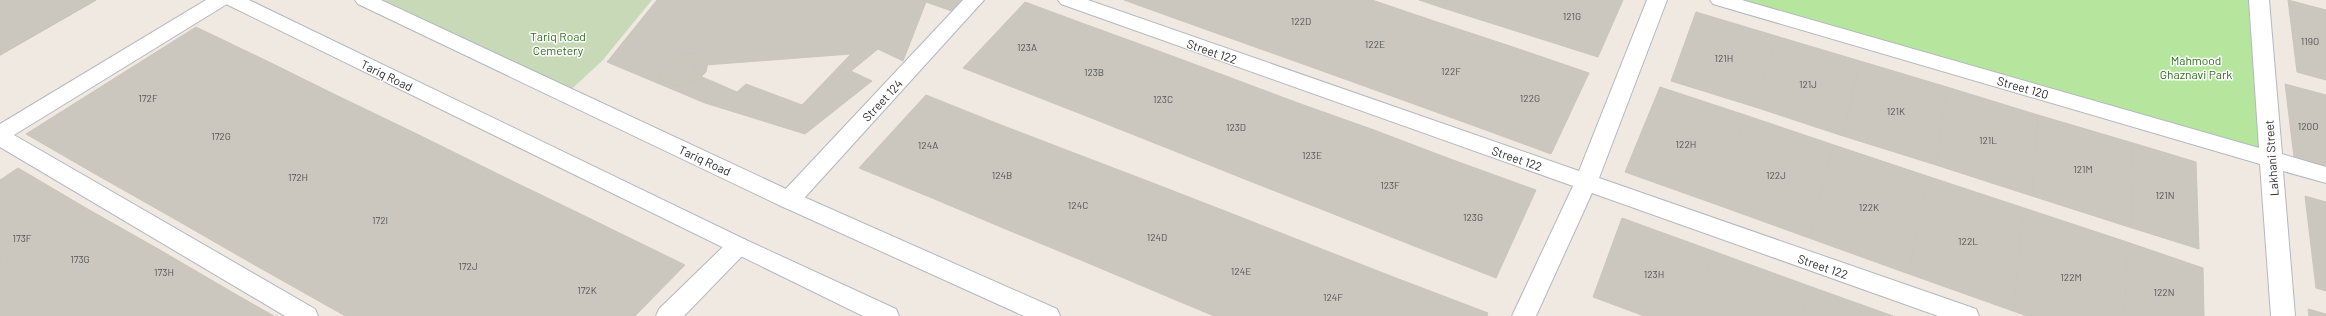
<svg xmlns="http://www.w3.org/2000/svg" width="2326" height="316" viewBox="0 0 2326 316" font-family="Barlow,sans-serif">
<rect width="100%" height="100%" fill="#efe9e1"/>
<polygon fill="#b6e59e" points="1720,0 2259,0 2271,159"/>
<polygon fill="#c8d9b8" points="365,0 652,0 602,61 565,95"/>
<g fill="#cbc7bf" stroke="#cbc5ba" fill-rule="evenodd">
<polygon points="0,0 96,0 0,55"/>
<polygon points="0,0 96,0 0,55"/>
<polygon points="0,0 96,0 0,55"/>
<polygon points="0,0 67,0 71,5 70,14 0,55"/>
<path d="M657,0H981L966,16L926,2L903,61L878,49L851,71L872,81L805,134L705,103L607,62ZM851,54L802,105L746,84L737,92L679,67Z"/>
<polygon points="1124,0 1185,0 1171,17"/>
<polygon points="1185,0 1272,0 1241,42 1171,17"/>
<polygon points="1272,0 1359,0 1314,68 1241,42"/>
<polygon points="1359,0 1372,0 1434,21 1389,95 1314,68"/>
<polygon points="1419,0 1448,0 1443,8"/>
<polygon points="1448,0 1535,0 1519,32 1443,8"/>
<polygon points="1535,0 1623,0 1598,57 1519,32"/>
<polygon points="2288,0 2326,10 2326,80 2297,72"/>
<polygon points="1025,2 1090,26 1030,94 963,68"/>
<polygon points="1696,12 1776,36 1755,107 1671,81"/>
<polygon points="1434,21 1510,46 1469,124 1389,95"/>
<polygon points="1090,26 1156,50 1099,121 1030,94"/>
<polygon points="196,27 267,61 97,175 26,134"/>
<polygon points="1776,36 1860,61 1843,136 1755,107"/>
<polygon points="1510,46 1589,73 1551,154 1469,124"/>
<polygon points="1156,50 1226,76 1172,150 1099,121"/>
<polygon points="692,53 704,57 708,62 706,72 701,77 687,85 679,86 665,83 661,79 660,69 664,64 676,56"/>
<polygon points="686,57 700,62 702,65 699,74 689,81 682,82 667,78 665,71 670,63"/>
<polygon points="267,61 340,97 173,218 97,175"/>
<polygon points="687,61 696,65 693,74 682,78 671,75 670,70 675,64"/>
<polygon points="1860,61 1947,87 1936,165 1843,136"/>
<polygon points="1226,76 1298,103 1247,180 1172,150"/>
<polygon points="2285,84 2326,95 2326,166 2294,157"/>
<polygon points="1660,87 1745,115 1715,204 1625,172"/>
<polygon points="1947,87 2038,115 2032,196 1936,165"/>
<polygon points="926,95 996,123 932,198 859,168"/>
<polygon points="340,97 419,135 253,264 173,218"/>
<polygon points="1298,103 1374,130 1326,211 1247,180"/>
<polygon points="1745,115 1834,145 1809,238 1715,204"/>
<polygon points="2038,115 2133,143 2132,228 2032,196"/>
<polygon points="996,123 1069,151 1008,230 932,198"/>
<polygon points="1374,130 1453,160 1409,244 1326,211"/>
<polygon points="419,135 502,176 340,313 253,264"/>
<polygon points="2133,143 2196,162 2199,249 2132,228"/>
<polygon points="1834,145 1927,176 1909,274 1809,238"/>
<polygon points="1069,151 1145,180 1088,263 1008,230"/>
<polygon points="1453,160 1536,190 1496,278 1409,244"/>
<polygon points="18,168 86,208 0,268 0,180"/>
<polygon points="502,176 591,219 485,316 345,316 340,313"/>
<polygon points="1927,176 2024,208 2013,311 1909,274"/>
<polygon points="1145,180 1225,211 1171,298 1088,263"/>
<polygon points="2305,196 2326,202 2326,291 2316,288"/>
<polygon points="86,208 160,250 70,316 0,316 0,268"/>
<polygon points="2024,208 2127,242 2124,316 2027,316 2013,311"/>
<polygon points="1225,211 1309,244 1268,316 1214,316 1171,298"/>
<polygon points="1622,218 1713,251 1694,316 1644,316 1593,297"/>
<polygon points="591,219 685,265 635,316 485,316"/>
<polygon points="2127,242 2203,268 2204,316 2124,316"/>
<polygon points="1309,244 1396,278 1378,316 1268,316"/>
<polygon points="160,250 237,295 209,316 70,316"/>
<polygon points="1713,251 1809,286 1802,316 1694,316"/>
<polygon points="1396,278 1488,313 1487,316 1378,316"/>
<polygon points="1809,286 1893,316 1802,316"/>
<polygon points="237,295 274,316 209,316"/>
<polygon points="2308,309 2326,314 2326,316 2309,316"/>
</g>
<g fill="none" stroke-linecap="round" stroke-linejoin="round">
<g stroke="#b4b7c1" stroke-width="2">
<g id="street">
<polygon points="206,0 230,0 227,4 14,135 315,309 318,316 285,316 0,147 0,124"/>
<polygon points="963,0 984,0 797,206 789,209 781,206 778,200 781,194"/>
<polygon points="1058,0 1088,0 1579,171 1647,0 1667,0 1599,178 1976,309 1979,316 1938,316 1592,193 1536,316 1512,316 1573,186 1061,4"/>
<polygon points="1710,0 1742,0 2259,148 2249,0 2269,0 2282,154 2326,167 2326,183 2283,171 2295,316 2271,316 2260,164 1713,4"/>
<polygon points="738,237 746,240 750,246 746,252 684,316 656,316 659,309 730,240"/>
</g>
</g>
<g stroke="#b4b7c1" stroke-width="2">
<g id="secondary">
<polygon points="223,0 249,0 746,240 896,309 899,316 863,316 226,4"/>
<polygon points="355,0 381,0 797,194 1057,309 1060,316 1024,316 781,206 358,4"/>
</g>
</g>
<use href="#street" fill="#fff" fill-rule="evenodd"/>
<use href="#secondary" fill="#fff" fill-rule="evenodd"/>
</g>
<g text-anchor="middle" dominant-baseline="central" stroke-width="3" stroke-linejoin="round" paint-order="stroke">
<g font-size="10" fill="#555452">
<text x="1572" y="16">121G</text>
<text x="1301" y="21">122D</text>
<text x="2310" y="41">119O</text>
<text x="1375" y="44">122E</text>
<text x="1027" y="47">123A</text>
<text x="1724" y="58">121H</text>
<text x="1451" y="71">122F</text>
<text x="1094" y="72">123B</text>
<text x="1808" y="84">121J</text>
<text x="148" y="98">172F</text>
<text x="1530" y="98">122G</text>
<text x="1163" y="99">123C</text>
<text x="1896" y="111">121K</text>
<text x="2308" y="126">120O</text>
<text x="1236" y="127">123D</text>
<text x="221" y="136">172G</text>
<text x="1988" y="140">121L</text>
<text x="1686" y="144">122H</text>
<text x="928" y="145">124A</text>
<text x="1312" y="155">123E</text>
<text x="2083" y="169">121M</text>
<text x="1002" y="175">124B</text>
<text x="1776" y="175">122J</text>
<text x="298" y="177">172H</text>
<text x="1390" y="185">123F</text>
<text x="2165" y="195">121N</text>
<text x="1078" y="205">124C</text>
<text x="1869" y="207">122K</text>
<text x="1473" y="217">123G</text>
<text x="380" y="220">172I</text>
<text x="1157" y="237">124D</text>
<text x="22" y="238">173F</text>
<text x="1968" y="241">122L</text>
<text x="80" y="259">173G</text>
<text x="468" y="266">172J</text>
<text x="1241" y="271">124E</text>
<text x="164" y="272">173H</text>
<text x="1654" y="274">123H</text>
<text x="2071" y="277">122M</text>
<text x="587" y="290">172K</text>
<text x="2164" y="292">122N</text>
<text x="1333" y="297">124F</text>
</g>
<g font-size="12" fill="#2c6e1b" stroke="#fff">
<text x="558" y="36">Tariq Road<tspan x="558" dy="14">Cemetery</tspan></text>
<text x="2196" y="60">Mahmood<tspan x="2196" dy="14">Ghaznavi Park</tspan></text>
</g>
<g font-size="12" fill="#2e2e2e" stroke="#fff">
<text transform="translate(1212 51) rotate(19)">Street 122</text>
<text transform="translate(387 75) rotate(26)">Tariq Road</text>
<text transform="translate(2023 87) rotate(16)">Street 120</text>
<text transform="translate(882 100) rotate(-47)">Street 124</text>
<text transform="translate(1517 158) rotate(19)">Street 122</text>
<text transform="translate(2271 158) rotate(-94)">Lakhani Street</text>
<text transform="translate(705 160) rotate(25)">Tariq Road</text>
<text transform="translate(1823 266) rotate(19)">Street 122</text>
</g>
</g>
</svg>
